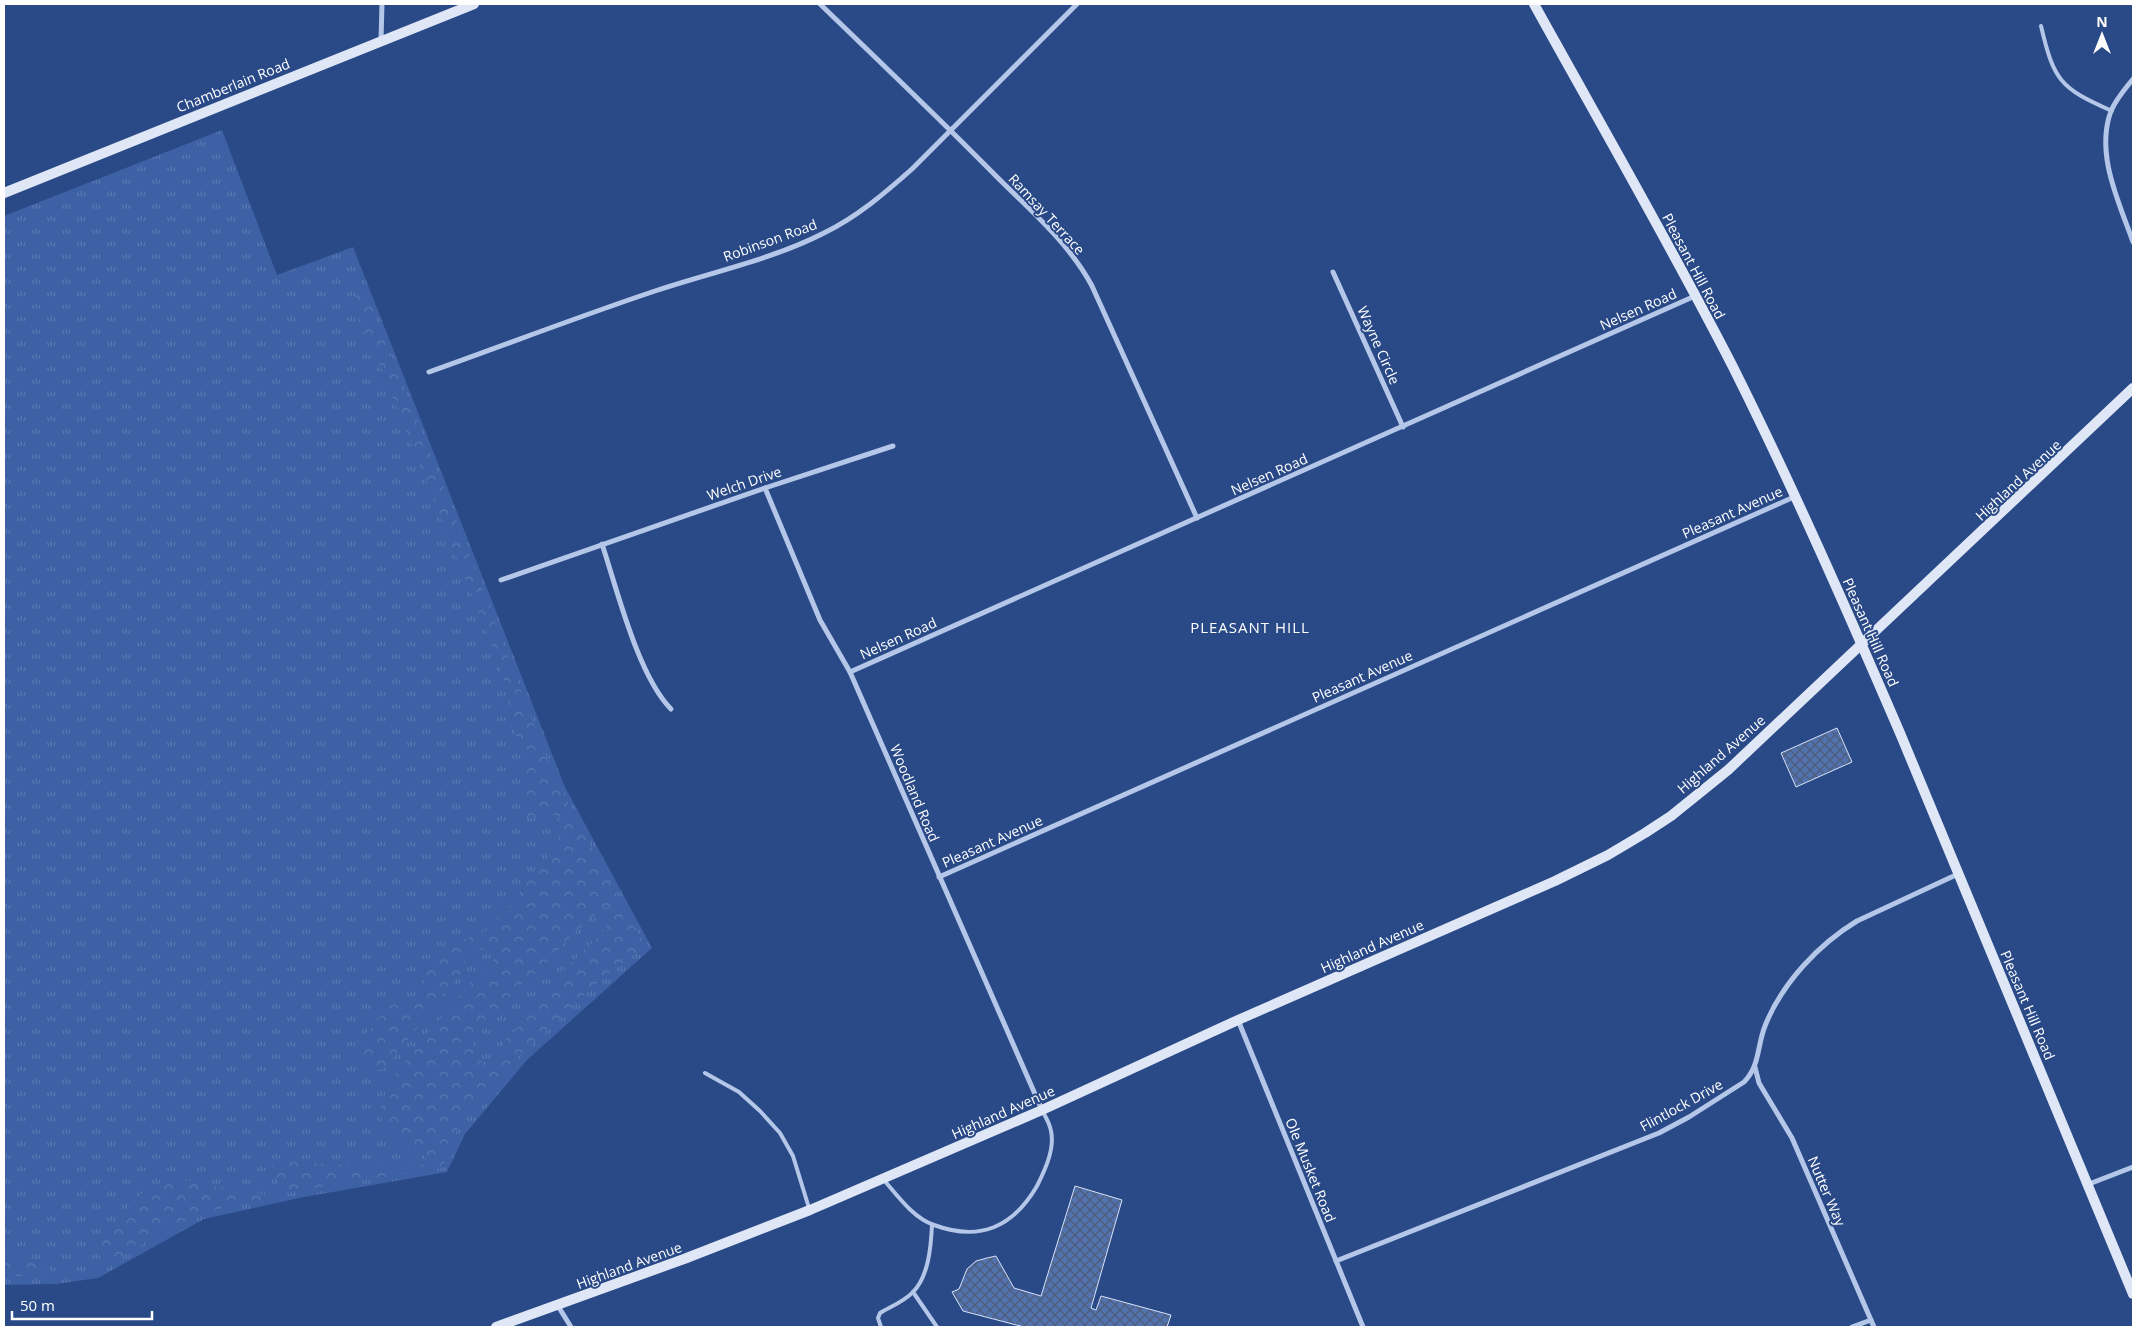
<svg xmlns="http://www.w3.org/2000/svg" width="2137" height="1331" viewBox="0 0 2137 1331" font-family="'Open Sans',sans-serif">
<defs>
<pattern id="grass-tufts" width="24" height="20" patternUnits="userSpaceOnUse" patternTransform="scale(1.25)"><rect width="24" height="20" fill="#3d61a4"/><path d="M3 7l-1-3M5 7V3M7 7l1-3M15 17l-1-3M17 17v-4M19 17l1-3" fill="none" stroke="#5a79b2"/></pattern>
<pattern id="forest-crowns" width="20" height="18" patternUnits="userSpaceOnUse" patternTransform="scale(1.25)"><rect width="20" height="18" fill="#3d61a4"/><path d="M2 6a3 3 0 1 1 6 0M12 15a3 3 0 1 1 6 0" fill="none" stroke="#5a79b2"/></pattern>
<pattern id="building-cross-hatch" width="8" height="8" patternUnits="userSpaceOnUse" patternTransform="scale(1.25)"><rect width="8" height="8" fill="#5172af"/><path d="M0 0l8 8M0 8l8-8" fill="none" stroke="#4e5d79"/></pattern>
</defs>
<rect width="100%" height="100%" fill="#294987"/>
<polygon fill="url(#grass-tufts)" points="222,130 277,275 353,247 565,787 652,948 527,1060 465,1134 447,1172 304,1197 204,1219 98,1278 56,1284 4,1285 4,216"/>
<g fill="url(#forest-crowns)" fill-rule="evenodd">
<path d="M362,289L367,295L424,436L552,772L632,924L643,940L644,947L606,975L513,1062L457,1129L448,1158L441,1168L295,1191L260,1201L244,1202L210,1211L169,1228L120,1258L105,1263L100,1260L99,1239C106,1230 112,1231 119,1226C125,1221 124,1214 128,1208C139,1192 159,1181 178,1179L265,1195L273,1193C282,1183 276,1175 267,1168L276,1163L292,1162L398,1168L426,1164V1158L423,1155L386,1131L379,1112L389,1083L421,1041L474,979L489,973L493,965V956L489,950L477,949L472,952L465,962L464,969L393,1058C390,1061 386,1067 382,1069C368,1075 355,1061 356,1048C357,1044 388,1006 393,1003C399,1000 409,999 416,997L423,986L426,971L440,952L449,946L490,929L515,900L537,867L547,860L558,842L560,821C546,805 543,818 527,818V773L508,707L506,689L498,661L381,368C369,341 354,326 356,295ZM607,907L612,912V920L599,936L563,971L532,1013L506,1039L498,1056L491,1061L484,1062L479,1060L475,1055L473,1046L475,1038L503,1008L512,993L540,970L575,932L602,909Z"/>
<polygon points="4,1254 27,1259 49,1269 49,1273 42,1275 4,1277"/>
</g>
<g fill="url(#building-cross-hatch)" stroke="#d9e3f7">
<polygon points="1837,728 1852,762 1796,787 1781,753"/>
<polygon points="1075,1186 1122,1200 1091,1308 1096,1310 1101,1296 1171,1315 1167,1327 1024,1327 963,1311 952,1292 959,1289 967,1269 976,1261 987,1258 996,1256 1014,1288 1041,1296"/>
</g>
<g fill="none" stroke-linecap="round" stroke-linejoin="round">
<g stroke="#b5c7e8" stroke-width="4">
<path d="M2041,26C2054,81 2060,88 2112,111"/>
<polyline points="705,1073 739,1092 760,1111 780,1133 793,1156 809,1208"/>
<path d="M883,1179C897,1195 913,1218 934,1225C980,1242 1013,1227 1037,1186C1045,1170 1055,1149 1051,1131C1050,1124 1045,1116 1042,1110"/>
<polyline points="913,1292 937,1327"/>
<path d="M881,1327L878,1318L880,1313C890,1307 905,1301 913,1292C929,1276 931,1245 932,1225"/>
</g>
<g stroke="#b5c7e8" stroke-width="5">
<path d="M820,4C879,61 939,118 997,177C1031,211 1069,243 1092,286L1197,518"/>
<polyline points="381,40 382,4"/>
<path d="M2133,79C2125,89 2116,99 2111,111C2095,154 2119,202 2133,242"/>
<polyline points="1333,272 1403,427"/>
<path d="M429,372C502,346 575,318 649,293C707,273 769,261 824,233C857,217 885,193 912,169L1077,4"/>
<polyline points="765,488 820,620 850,672 1042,1110"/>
<path d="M602,544C617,589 638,676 671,709"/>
<polyline points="501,580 765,488 893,446"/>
<polyline points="850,672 1695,296"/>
<polyline points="939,877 1794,497"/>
<polyline points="1238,1020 1363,1327"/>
<polyline points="1755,1067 1759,1083 1792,1138 1874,1327"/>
<polyline points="2089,1184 2133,1167"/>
<path d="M1336,1261L1659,1133L1689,1117L1744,1082C1760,1066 1757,1046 1765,1026C1782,983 1819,944 1857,921L1958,874"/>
<polyline points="558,1306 571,1327"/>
<polyline points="1852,1327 1871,1320"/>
</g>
<g stroke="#dfe7f7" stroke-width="10">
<path d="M1534,4C1601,125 1670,244 1733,367C1793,487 1847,610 1900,733L2133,1294"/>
<polyline points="4,193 474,4"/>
<polyline points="496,1327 684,1259 810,1210 1042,1110 1238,1020 1555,881 1608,855 1645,833 1671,816 1728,770 2133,388"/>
</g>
</g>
<g text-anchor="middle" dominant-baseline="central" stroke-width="4" stroke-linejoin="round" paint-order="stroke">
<g font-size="14" fill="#fff" stroke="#294987">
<text transform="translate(233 85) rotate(-22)">Chamberlain Road</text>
<text transform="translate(1047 214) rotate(47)">Ramsay Terrace</text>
<text transform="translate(770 240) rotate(-20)">Robinson Road</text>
<text transform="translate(1694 266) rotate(62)">Pleasant Hill Road</text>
<text transform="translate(1638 309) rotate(-24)">Nelsen Road</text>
<text transform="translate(1379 345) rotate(66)">Wayne Circle</text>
<text transform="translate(1269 474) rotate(-24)">Nelsen Road</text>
<text transform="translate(2018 480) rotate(-43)">Highland Avenue</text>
<text transform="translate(744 483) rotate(-19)">Welch Drive</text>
<text transform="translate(1732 512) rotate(-24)">Pleasant Avenue</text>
<text transform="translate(1871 632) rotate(66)">Pleasant Hill Road</text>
<text transform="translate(898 638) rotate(-24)">Nelsen Road</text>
<text transform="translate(1362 676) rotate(-24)">Pleasant Avenue</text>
<text transform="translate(1721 754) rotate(-41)">Highland Avenue</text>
<text transform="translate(915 793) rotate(67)">Woodland Road</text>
<text transform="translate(992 841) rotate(-24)">Pleasant Avenue</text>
<text transform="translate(1372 946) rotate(-24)">Highland Avenue</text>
<text transform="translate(2028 1005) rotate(67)">Pleasant Hill Road</text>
<text transform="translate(1681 1105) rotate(-29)">Flintlock Drive</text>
<text transform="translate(1003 1112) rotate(-24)">Highland Avenue</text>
<text transform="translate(1311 1170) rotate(68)">Ole Musket Road</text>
<text transform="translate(1827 1191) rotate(67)">Nutter Way</text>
<text transform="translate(629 1265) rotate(-20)">Highland Avenue</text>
</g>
<g font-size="15" letter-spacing="1" fill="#fff" stroke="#294987">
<text x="1250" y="627">PLEASANT HILL</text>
</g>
</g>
<rect width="2137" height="1331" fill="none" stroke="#ffffff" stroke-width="10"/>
<g transform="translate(2102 35)" stroke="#294987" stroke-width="4" paint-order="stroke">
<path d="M0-4L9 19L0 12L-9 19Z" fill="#ffffff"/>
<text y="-8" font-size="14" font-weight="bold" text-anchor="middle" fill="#ffffff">N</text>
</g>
<path d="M12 1311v8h140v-8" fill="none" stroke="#ffffff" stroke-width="2.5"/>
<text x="20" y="1311" font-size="15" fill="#ffffff" stroke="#294987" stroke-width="4" paint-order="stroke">50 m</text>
</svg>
